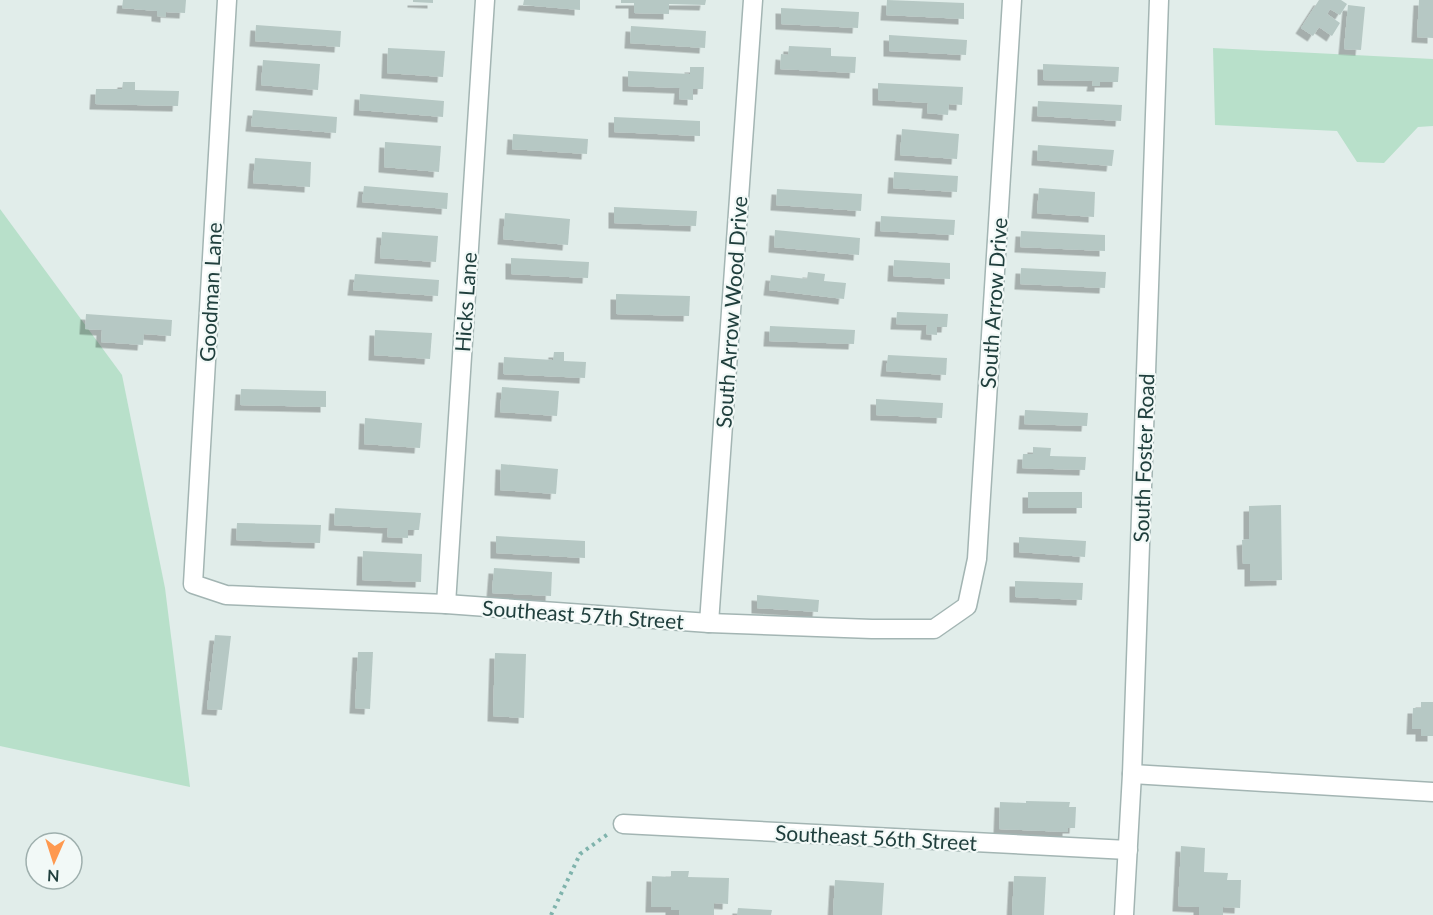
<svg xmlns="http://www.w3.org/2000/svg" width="1433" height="915" viewBox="0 0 1433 915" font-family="Lato,sans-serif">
<defs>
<filter id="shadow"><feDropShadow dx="-5.5" dy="5.5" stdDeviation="0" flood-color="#0004"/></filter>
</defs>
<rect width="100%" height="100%" fill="#e1edea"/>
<g fill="#b8e0ca">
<polygon points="1213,48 1433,59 1433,126 1418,127 1384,163 1357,162 1337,131 1215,125"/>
<polygon points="0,209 122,375 165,588 190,787 0,746"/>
</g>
<g fill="#b6c8c4" filter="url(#shadow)">
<polygon points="123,0 186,0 185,13 166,12 166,17 157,16 157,11 122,8"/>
<polygon points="413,0 433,0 433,3 413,2"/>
<polygon points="524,0 580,0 580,10 523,5"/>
<polygon points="621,0 706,0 705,5 669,4 669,14 634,13 634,3 621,3"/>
<polygon points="887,0 964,3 964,19 886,15"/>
<polygon points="1319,0 1341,0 1347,4 1340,15 1330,9 1327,14 1340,23 1332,36 1319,27 1313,36 1301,28"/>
<polygon points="1419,0 1433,0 1433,38 1417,37"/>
<polygon points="1348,5 1365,7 1361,50 1344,49"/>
<polygon points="781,8 859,12 858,28 781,24"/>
<polygon points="256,25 341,31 340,47 255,41"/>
<polygon points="631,26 706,31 705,48 630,43"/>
<polygon points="889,35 967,40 966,55 889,51"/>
<polygon points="789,46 831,48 831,56 856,57 855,73 780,69 781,54 788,55"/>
<polygon points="388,48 445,51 443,77 387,73"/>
<polygon points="263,60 320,64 318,90 261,85"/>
<polygon points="1043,64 1119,67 1118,82 1100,82 1100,86 1092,86 1093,81 1043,80"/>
<polygon points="690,67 704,67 703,89 693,89 693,100 679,99 680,88 628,86 628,71 690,74"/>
<polygon points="123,82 135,82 135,90 179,91 178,106 95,104 96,89 122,89"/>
<polygon points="878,83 963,87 962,105 949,104 948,115 927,113 928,103 878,100"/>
<polygon points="360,94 444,101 443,117 359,110"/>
<polygon points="1038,101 1122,105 1121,121 1037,116"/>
<polygon points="253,110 337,117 336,133 251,126"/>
<polygon points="614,117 700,121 700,136 614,132"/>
<polygon points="902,129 959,134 957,159 900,155"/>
<polygon points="513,134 588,139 587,154 512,149"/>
<polygon points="385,142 441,146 439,172 384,167"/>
<polygon points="1038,145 1114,150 1112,166 1037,160"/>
<polygon points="255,158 311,162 310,187 253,183"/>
<polygon points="894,172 958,176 957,192 893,188"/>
<polygon points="364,186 448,193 447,209 362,202"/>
<polygon points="1039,188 1095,192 1094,217 1037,213"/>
<polygon points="777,189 862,194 861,211 776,205"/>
<polygon points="614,207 697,211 696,226 614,223"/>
<polygon points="505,213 570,219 568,245 503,239"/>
<polygon points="881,216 955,220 954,235 880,231"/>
<polygon points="775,230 860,238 859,255 774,247"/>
<polygon points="1021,231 1105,235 1105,251 1020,247"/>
<polygon points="382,232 438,236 436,262 380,258"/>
<polygon points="511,258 589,262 588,278 511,274"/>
<polygon points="894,260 950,263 950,279 893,276"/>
<polygon points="1021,268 1106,272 1105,288 1020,284"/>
<polygon points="808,272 825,274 824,281 846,283 844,299 769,290 771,275 807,279"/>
<polygon points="355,274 439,280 438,296 353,290"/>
<polygon points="616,294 690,296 689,316 616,314"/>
<polygon points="897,312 948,314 947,327 937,327 937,335 926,334 927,325 896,324"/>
<polygon points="86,314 172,320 171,336 144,334 143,345 101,342 102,330 85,329"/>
<polygon points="770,326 855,330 854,344 769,341"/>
<polygon points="375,330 432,333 430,359 374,355"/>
<polygon points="554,352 564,352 564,361 586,362 585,378 503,374 504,357 553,360"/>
<polygon points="888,355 947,358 946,375 886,371"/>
<polygon points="502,387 559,391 557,416 500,412"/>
<polygon points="241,389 326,391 326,407 240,405"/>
<polygon points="876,399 943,403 942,418 876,415"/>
<polygon points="1025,410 1088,413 1087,426 1024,424"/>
<polygon points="365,418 422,423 420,448 364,444"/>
<polygon points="1033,447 1051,448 1050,456 1086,457 1085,470 1022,468 1023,454 1033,454"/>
<polygon points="501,464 558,469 556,494 500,490"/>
<rect x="1028" y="492" width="54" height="16"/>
<polygon points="1281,505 1282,580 1250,581 1250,564 1243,564 1242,540 1249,539 1249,506"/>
<polygon points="335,508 421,513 419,530 408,530 408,538 387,537 388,528 334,525"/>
<polygon points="237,523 321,525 320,543 236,540"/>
<polygon points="496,536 585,541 585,558 496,553"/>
<polygon points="1019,537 1086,541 1085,557 1019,552"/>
<polygon points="363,551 422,554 421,582 362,580"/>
<polygon points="494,568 552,572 551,596 492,593"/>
<polygon points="1015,581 1083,583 1082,600 1015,597"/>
<polygon points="757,595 819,600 818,612 757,608"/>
<polygon points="215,635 231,636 222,710 207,709"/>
<polygon points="358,652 373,652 370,709 355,708"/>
<polygon points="495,653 526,654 524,718 493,716"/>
<polygon points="1421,702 1433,702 1433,736 1421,736 1421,729 1412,729 1413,708 1421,708"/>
<polygon points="1026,801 1070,802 1069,807 1076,807 1075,828 1068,828 1068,832 999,829 1000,802 1026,803"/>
<polygon points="1181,846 1205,848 1204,872 1228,873 1227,880 1241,880 1240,908 1223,907 1223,915 1199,915 1199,907 1178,906"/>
<polygon points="671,871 689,871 688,877 729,878 728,904 714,903 714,915 679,915 680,910 671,910 671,907 651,907 652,876 671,877"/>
<polygon points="1014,876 1046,877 1044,915 1012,915"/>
<polygon points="835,880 884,883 882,915 833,915"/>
<polygon points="738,908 772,910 771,915 737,915"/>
</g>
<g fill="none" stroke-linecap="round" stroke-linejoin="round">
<g stroke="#a3b5b3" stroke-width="21">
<g id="street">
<polyline points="227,0 193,584 226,595 446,604 709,623 872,629 934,629 967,606 977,559 1012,0"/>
<polyline points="446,604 485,0"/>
<polyline points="709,623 753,0"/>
<polyline points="1132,774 1433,792"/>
<polyline points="623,824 1128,850"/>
<polyline points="1124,915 1132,774 1159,0"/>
</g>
</g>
<polyline stroke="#7fb3ac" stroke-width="4" stroke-dasharray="3 4.5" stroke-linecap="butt" points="551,915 580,854 608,834"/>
<use href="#street" stroke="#fff" stroke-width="18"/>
</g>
<g text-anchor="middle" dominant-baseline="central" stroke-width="4.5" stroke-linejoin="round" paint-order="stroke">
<g font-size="21" fill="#203f3d" stroke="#f2f9f7">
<text transform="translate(210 292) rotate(-87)">Goodman Lane</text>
<text transform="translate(465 302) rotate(-86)">Hicks Lane</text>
<text transform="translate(993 303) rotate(-86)">South Arrow Drive</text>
<text transform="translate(731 312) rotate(-86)">South Arrow Wood Drive</text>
<text transform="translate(1143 458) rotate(-88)">South Foster Road</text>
<text transform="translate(583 614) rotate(4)">Southeast 57th Street</text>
<text transform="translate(876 837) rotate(3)">Southeast 56th Street</text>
</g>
</g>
<g transform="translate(54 861) rotate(183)"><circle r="28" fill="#f2f9f7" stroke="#9eafad" stroke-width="1.5"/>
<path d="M0-4.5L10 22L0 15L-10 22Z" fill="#fe994f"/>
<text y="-9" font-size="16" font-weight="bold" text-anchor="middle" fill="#203f3d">N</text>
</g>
</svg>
